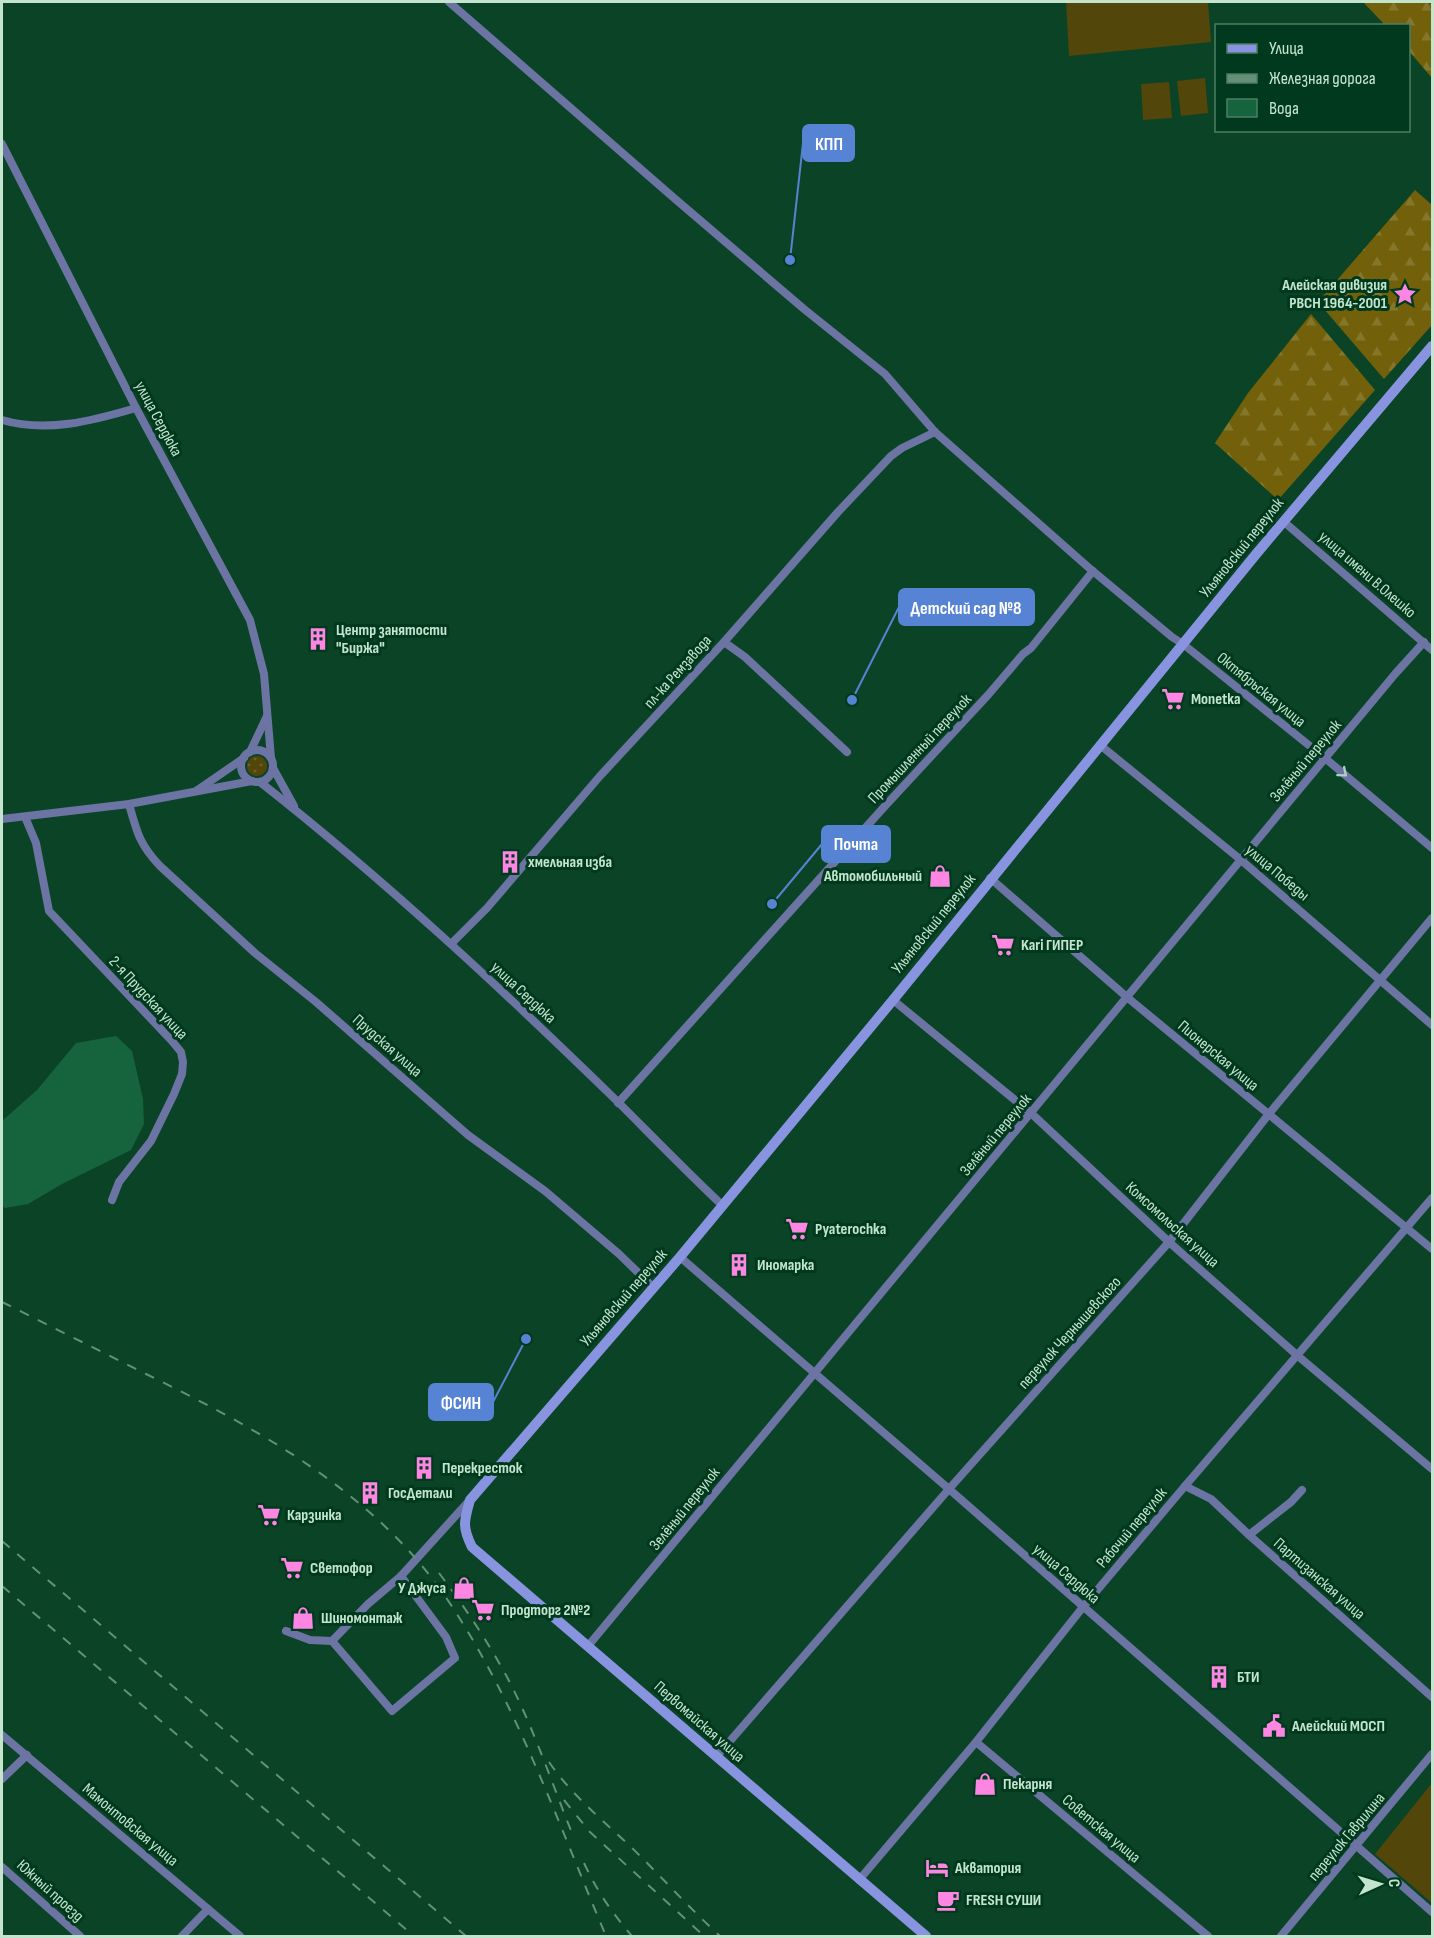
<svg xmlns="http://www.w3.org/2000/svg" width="1434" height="1938" viewBox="0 0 1434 1938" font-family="'Sofia Sans Condensed',sans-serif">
<defs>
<pattern id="grass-dots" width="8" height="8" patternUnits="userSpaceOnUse" patternTransform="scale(1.5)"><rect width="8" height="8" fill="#53460b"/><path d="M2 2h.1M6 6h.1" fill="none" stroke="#6a612d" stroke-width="1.8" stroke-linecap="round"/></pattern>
<pattern id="forest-firs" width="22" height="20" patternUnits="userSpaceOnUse" patternTransform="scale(1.5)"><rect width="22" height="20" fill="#72600a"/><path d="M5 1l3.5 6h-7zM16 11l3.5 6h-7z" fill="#84772c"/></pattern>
</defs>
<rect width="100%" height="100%" fill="#0b4327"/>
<circle fill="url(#grass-dots)" cx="257" cy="766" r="10"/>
<g fill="url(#forest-firs)">
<polygon points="1363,2 1428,2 1432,5 1432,78 1409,51 1408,26 1385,25"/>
<polygon points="1415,190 1432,205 1432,325 1384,379 1318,302"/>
<polygon points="1311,314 1375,390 1278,500 1215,443 1248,393"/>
</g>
<g fill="#53460b">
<polygon points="1066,2 1208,2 1211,42 1069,56"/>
<polygon points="1205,78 1208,113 1181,116 1177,81"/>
<polygon points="1169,82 1172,118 1143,120 1141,84"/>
<polygon points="1432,1783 1432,1903 1375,1854"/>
</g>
<polygon fill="#16643d" points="116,1036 132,1051 143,1099 144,1124 131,1150 62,1184 28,1204 5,1208 2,1205 2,1121 37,1090 76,1043"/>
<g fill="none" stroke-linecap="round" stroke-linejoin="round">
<g stroke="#6c74a3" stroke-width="8">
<polyline points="449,2 674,198 804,309 885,374 935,432 1088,567 1172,637 1183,644 1326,759 1432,848"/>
<polyline points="2,144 136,408 250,620 264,674 271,758"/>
<path d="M2,420C46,433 92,421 136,408"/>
<polyline points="1283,521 1432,650"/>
<polyline points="724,642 745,657 847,752"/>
<polyline points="1100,745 1241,860 1432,1025"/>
<circle cx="257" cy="766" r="16"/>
<polyline points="250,752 267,716"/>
<polyline points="273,768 294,806"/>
<path d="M260,782C386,881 504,991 619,1103C653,1137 687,1172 722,1205"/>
<polyline points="196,791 244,758"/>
<path d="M129,804C137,833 140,845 160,866L255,953L316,1002L468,1135L545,1191L619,1254L653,1287"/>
<polyline points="25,817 36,843 49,911 172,1041 181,1052 183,1062 182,1074 174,1094 151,1141 119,1182 112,1200"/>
<polyline points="2,819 129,804 252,781"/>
<polyline points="990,878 1128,998 1432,1249"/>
<polyline points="451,944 487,908 600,776 724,642 838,512 891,456 902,448 935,432"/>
<polyline points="893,1000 1032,1114 1169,1242 1298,1356 1432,1469"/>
<polyline points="618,1103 885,806 988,695 1023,654 1031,648 1093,571"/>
<polyline points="680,1257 949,1489 1432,1912"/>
<polyline points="1185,1486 1211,1499 1249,1535 1432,1697"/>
<polyline points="1249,1535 1291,1502 1302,1490"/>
<polyline points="286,1631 310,1640 332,1641 368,1604 401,1576 469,1501"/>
<polyline points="332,1641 392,1711 455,1658 446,1637 401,1576"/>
<polyline points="588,1646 1395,674 1424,642"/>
<polyline points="2,1735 240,1936"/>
<polyline points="976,1742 1208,1936"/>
<polyline points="717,1756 949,1489 1169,1242 1268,1115 1432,918"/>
<polyline points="2,1779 27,1755"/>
<polyline points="2,1867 80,1936"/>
<polyline points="859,1880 976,1742 1083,1607 1185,1486 1432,1198"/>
<polyline points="182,1936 208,1909"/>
<polyline points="1281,1936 1432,1754"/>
</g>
<path stroke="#8894df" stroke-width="10" d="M926,1936L472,1547C462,1527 464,1521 470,1500L680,1257L893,1000L1257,553L1432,346"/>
<g stroke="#639076" stroke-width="2" stroke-dasharray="10 10" stroke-linecap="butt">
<path d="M2,1302C50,1326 98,1350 146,1374C258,1429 372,1491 445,1596C516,1700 557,1821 606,1936"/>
<polyline points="2,1541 466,1936"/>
<path d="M439,1573C464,1606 487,1640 507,1677C533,1726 551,1781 572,1833"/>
<polyline points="2,1586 414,1936"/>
<path d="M549,1762C571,1794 600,1818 629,1845C660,1875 688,1907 720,1936"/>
<polyline points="564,1800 590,1832 704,1936"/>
<path d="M584,1863C597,1891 612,1913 632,1936"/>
</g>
</g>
<defs><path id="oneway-chevron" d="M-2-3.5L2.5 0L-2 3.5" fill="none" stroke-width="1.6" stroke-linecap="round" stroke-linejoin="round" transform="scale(1.5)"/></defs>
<use stroke="#b2cec5" href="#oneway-chevron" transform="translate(1343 773) rotate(40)"/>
<defs>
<g id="sight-bare" transform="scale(1.8)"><path d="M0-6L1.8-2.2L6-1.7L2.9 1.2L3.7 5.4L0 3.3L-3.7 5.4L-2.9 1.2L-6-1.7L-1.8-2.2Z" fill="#fd86e3" stroke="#00391d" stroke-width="2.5" paint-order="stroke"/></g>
<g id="building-bare" transform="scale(1.8)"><path d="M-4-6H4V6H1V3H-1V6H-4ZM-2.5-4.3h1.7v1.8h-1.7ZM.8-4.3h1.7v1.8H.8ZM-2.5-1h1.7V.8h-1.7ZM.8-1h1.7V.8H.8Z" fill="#fd86e3" stroke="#00391d" stroke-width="2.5" paint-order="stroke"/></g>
<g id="supermarket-bare" transform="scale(1.8)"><path d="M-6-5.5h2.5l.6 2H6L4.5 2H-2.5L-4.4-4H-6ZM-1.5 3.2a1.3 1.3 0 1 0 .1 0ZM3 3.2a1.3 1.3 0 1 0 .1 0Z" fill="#fd86e3" stroke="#00391d" stroke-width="2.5" paint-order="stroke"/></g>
<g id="shop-bare" transform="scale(1.8)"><path d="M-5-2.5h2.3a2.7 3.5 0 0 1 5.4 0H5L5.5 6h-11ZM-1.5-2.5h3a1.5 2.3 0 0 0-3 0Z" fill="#fd86e3" stroke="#00391d" stroke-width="2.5" paint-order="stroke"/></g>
<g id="civic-bare" transform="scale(1.8)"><path d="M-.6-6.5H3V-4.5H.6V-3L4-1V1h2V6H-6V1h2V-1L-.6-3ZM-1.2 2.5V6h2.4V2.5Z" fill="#fd86e3" stroke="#00391d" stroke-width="2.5" paint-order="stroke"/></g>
<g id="hotel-bare" transform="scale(1.8)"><path d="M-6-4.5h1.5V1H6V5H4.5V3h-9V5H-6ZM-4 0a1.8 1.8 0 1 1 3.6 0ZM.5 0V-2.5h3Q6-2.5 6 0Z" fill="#fd86e3" stroke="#00391d" stroke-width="2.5" paint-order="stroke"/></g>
<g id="cafe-bare" transform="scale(1.8)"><path d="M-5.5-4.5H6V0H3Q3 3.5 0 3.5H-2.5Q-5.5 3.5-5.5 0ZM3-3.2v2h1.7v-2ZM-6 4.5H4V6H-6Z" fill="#fd86e3" stroke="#00391d" stroke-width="2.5" paint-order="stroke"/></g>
</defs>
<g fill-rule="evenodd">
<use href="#sight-bare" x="1405" y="294"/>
<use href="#building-bare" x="318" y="639"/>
<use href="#supermarket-bare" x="1173" y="699"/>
<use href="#building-bare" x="510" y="862"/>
<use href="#shop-bare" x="940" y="876"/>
<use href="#supermarket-bare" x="1003" y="945"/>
<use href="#supermarket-bare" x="797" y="1229"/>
<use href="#building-bare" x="739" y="1265"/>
<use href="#building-bare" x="424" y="1468"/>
<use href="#building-bare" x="370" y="1493"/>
<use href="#supermarket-bare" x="269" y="1515"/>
<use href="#supermarket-bare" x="292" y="1568"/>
<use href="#shop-bare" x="464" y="1588"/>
<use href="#supermarket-bare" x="483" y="1610"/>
<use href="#shop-bare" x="303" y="1618"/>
<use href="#building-bare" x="1219" y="1677"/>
<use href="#civic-bare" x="1274" y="1726"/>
<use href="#shop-bare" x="985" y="1784"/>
<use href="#hotel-bare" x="937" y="1868"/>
<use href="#cafe-bare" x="948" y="1900"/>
</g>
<g text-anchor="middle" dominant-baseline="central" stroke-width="6" stroke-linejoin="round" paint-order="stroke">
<g font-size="16" font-weight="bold" fill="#c3e5ce" stroke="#00391d" text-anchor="start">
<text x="1387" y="285" text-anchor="end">Алейская дивизия<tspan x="1387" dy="18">РВСН 1964-2001</tspan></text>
<text x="336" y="630">Центр занятости<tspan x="336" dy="18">"Биржа"</tspan></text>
<text x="1191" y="699">Monetka</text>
<text x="528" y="862">хмельная изба</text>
<text x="922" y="876" text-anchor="end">Автомобильный</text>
<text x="1021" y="945">Kari ГИПЕР</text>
<text x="815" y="1229">Pyaterochka</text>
<text x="757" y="1265">Иномарка</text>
<text x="442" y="1468">Перекресток</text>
<text x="388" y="1493">ГосДетали</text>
<text x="287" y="1515">Карзинка</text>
<text x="310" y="1568">Светофор</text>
<text x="446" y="1588" text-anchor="end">У Джуса</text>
<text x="501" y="1610">Продторг 2№2</text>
<text x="321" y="1618">Шиномонтаж</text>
<text x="1237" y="1677">БТИ</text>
<text x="1292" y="1726">Алейский МОСП</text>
<text x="1003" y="1784">Пекарня</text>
<text x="955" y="1868">Акватория</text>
<text x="966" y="1900">FRESH СУШИ</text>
</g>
<g font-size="16" fill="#c3e5ce" stroke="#00391d">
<text transform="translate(158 419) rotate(62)">улица Сердюка</text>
<text transform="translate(1242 548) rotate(-51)">Ульяновский переулок</text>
<text transform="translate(1367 575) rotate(41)">улица имени В.Олешко</text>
<text transform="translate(678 672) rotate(-48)">пл-ка Ремзавода</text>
<text transform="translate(1261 690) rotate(39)">Октябрьская улица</text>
<text transform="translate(920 749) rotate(-47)">Промышленный переулок</text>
<text transform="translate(1306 761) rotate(-50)">Зелёный переулок</text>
<text transform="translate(1277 873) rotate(40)">улица Победы</text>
<text transform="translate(934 924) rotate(-51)">Ульяновский переулок</text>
<text transform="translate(523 993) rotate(43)">улица Сердюка</text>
<text transform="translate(148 998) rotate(47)">2-я Прудская улица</text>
<text transform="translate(387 1046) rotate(41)">Прудская улица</text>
<text transform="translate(1218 1056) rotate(40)">Пионерская улица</text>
<text transform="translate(996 1135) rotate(-50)">Зелёный переулок</text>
<text transform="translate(1172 1225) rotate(42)">Комсомольская улица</text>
<text transform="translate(624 1298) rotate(-49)">Ульяновский переулок</text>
<text transform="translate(1070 1333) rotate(-48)">переулок Чернышевского</text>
<text transform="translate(685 1509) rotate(-51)">Зелёный переулок</text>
<text transform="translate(1132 1528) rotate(-50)">Рабочий переулок</text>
<text transform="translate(1066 1574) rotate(41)">улица Сердюка</text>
<text transform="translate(1319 1579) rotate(41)">Партизанская улица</text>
<text transform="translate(699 1722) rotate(41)">Первомайская улица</text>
<text transform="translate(130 1825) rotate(40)">Мамонтовская улица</text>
<text transform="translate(1101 1829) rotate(40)">Советская улица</text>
<text transform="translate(1347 1837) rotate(-50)">переулок Гаврилина</text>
<text transform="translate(50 1891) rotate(42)">Южный проезд</text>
</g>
</g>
<path fill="none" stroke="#5783d4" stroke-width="2" d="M790 260L803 143M852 700L899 607M772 904L822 844M526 1339L493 1402"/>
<g fill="#5783d4" stroke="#00391d" stroke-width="2">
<circle cx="790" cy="260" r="6"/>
<circle cx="852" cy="700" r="6"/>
<circle cx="772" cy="904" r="6"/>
<circle cx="526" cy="1339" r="6"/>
</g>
<g fill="#5783d4" stroke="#5783d4" stroke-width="2">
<rect x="803" y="125" width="51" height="36" rx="6"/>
<rect x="899" y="589" width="135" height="36" rx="6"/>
<rect x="822" y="826" width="68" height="36" rx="6"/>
<rect x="429" y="1384" width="64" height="36" rx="6"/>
</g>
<g font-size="18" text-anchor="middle" font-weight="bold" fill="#fff">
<text x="829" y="150">КПП</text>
<text x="966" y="614">Детский сад №8</text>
<text x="856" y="850">Почта</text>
<text x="461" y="1409">ФСИН</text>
</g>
<rect width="1434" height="1938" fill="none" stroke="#c3e5ce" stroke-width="6"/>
<rect x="1215" y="24" width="195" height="108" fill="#00391d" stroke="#4e7e64" stroke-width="1.5"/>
<rect x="1227" y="44" width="30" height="9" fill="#8894df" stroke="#4e7e64" stroke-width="1.5"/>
<text x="1269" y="54" font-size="18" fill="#c3e5ce">Улица</text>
<rect x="1227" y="74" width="30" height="9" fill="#639076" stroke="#4e7e64" stroke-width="1.5"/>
<text x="1269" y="84" font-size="18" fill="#c3e5ce">Железная дорога</text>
<rect x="1227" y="99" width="30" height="18" fill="#16643d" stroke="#4e7e64" stroke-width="1.5"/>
<text x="1269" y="114" font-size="18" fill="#c3e5ce">Вода</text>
<g transform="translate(1380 1884) rotate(86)" stroke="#00391d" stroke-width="4.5" paint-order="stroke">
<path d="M0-4.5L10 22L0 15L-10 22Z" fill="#c3e5ce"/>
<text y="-9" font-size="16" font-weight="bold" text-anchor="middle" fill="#c3e5ce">С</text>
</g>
</svg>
